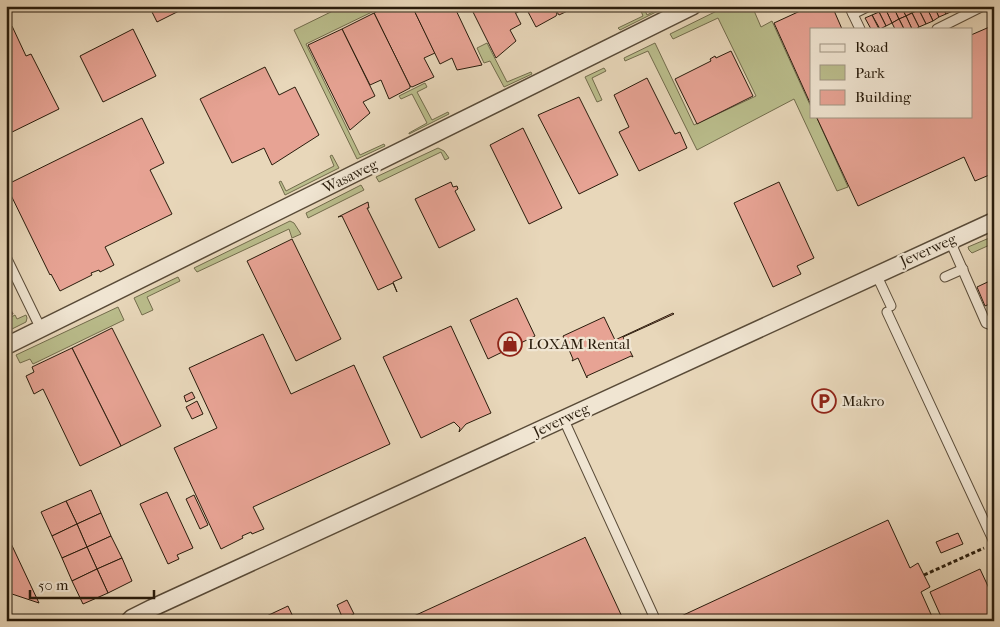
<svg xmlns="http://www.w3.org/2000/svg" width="1000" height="627" viewBox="0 0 1000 627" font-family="'IM FELL French Canon',serif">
<rect width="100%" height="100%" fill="#e8d7ba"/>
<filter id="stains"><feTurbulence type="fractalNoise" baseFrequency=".004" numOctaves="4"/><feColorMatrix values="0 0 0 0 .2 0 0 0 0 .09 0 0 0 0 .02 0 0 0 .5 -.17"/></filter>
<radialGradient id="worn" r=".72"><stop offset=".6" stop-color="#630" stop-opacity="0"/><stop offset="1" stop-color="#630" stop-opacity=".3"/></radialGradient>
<g fill="#babd8c" stroke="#726c4c">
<polygon points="343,6 368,6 372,12 306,44 360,155 384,144 385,146 357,159 294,30"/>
<polygon points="639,6 643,6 647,15 664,6 668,6 620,30 618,28 643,16"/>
<polygon points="727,6 752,6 761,27 772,21 811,107 811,116 816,116 848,187 837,191 794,99 697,150 648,51 625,61 624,58 655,43 694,125 756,96 718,18 673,39 670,34"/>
<polygon points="487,43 507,82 531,72 532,74 504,87 490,61 484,63 477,48"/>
<polygon points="604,68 606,71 592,78 602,100 597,102 585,77"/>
<polygon points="425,83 427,87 417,92 432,120 448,112 449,114 409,134 409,133 427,123 412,94 401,99 399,96"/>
<polygon points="438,148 444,151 449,158 445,160 441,152 379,182 376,177"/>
<polygon points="332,155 339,168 285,195 279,182 281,181 286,191 334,166 330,156"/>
<polygon points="361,185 364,190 308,218 306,213"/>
<polygon points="290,221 294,223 301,234 292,238 289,229 197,272 194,268"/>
<polygon points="994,236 994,243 972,253 969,250 968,247"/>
<polygon points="178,277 180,281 147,297 153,310 142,315 134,298"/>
<polygon points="118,307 124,320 33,364 30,359 20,363 16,355"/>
<polygon points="15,315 17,319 26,315 27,318 26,322 6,332 6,320"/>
</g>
<g fill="#e7a394" stroke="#291c0c">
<polygon points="149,6 189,6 157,22"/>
<polygon points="387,6 412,6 435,53 424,58 434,77 412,87 410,86 374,13"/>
<polygon points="412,6 454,6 482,65 457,70 452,58 440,64"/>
<polygon points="470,6 512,6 521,24 510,30 516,41 496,58"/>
<polygon points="512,6 553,6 557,14 556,16 536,27 526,8 516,13"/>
<polygon points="553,6 578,6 559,15"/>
<polygon points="811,6 832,6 842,29 811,29 811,105 774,23"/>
<polygon points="889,6 893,6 899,19 892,23 885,8"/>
<polygon points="893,6 901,6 906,16 899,19"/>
<polygon points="901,6 909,6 912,13 906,16"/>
<polygon points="909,6 917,6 919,10 912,13"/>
<polygon points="926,6 934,6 939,17 933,21"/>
<polygon points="926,6 933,21 926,24 919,10"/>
<polygon points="934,6 942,6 946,14 939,17"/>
<polygon points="942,6 950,6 953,11 946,14"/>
<polygon points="885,8 892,23 886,26 879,12"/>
<polygon points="919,10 926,24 919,27 912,13"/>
<polygon points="879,12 886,26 880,29 872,15"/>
<polygon points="374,13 410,86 410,88 389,99 381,80 370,85 342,29"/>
<polygon points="912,13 919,27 916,29 912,29 906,16"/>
<polygon points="872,15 879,29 871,29 865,18"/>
<polygon points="906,16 912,29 904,29 899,19"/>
<polygon points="899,19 904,29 895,29 892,23"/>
<polygon points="994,25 994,173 975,181 964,157 858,206 816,116 971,116 971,35"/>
<polygon points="12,26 26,56 31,54 59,109 6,135 6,29"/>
<polygon points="133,29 156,76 103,102 80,56"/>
<polygon points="342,29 375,96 363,102 370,113 350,130 308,45"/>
<polygon points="731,51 753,96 697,124 675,79 711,61 710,59 715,56 716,58"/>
<polygon points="265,67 279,95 295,87 319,135 272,165 264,148 232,163 200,99"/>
<polygon points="647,78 675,134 680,132 687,148 639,171 619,132 629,127 614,95"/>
<polygon points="579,97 618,175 579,194 538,115"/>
<polygon points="142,118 164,163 150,170 172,214 105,247 114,265 100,272 99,270 91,273 92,275 60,291 51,274 50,275 6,185"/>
<polygon points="523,128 562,208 529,224 490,145"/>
<polygon points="451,182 453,187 457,186 458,189 455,191 475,230 439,248 415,199"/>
<polygon points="779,182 814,258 797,266 801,274 773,287 734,203"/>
<polygon points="368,202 369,208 367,208 402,278 393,282 397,292 393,283 378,290 342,216 338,217"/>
<polygon points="292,239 341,339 296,361 247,261"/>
<polygon points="994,279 994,302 985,306 977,287"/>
<polygon points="517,298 535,336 488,359 470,320"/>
<polygon points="6,300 13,314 6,317"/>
<polygon points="673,313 674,314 623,337 633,357 631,356 587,376 587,378 578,358 572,361 573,359 563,336 604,317 615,340"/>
<polygon points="451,326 491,413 466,424 459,432 460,428 454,422 421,438 383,357"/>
<polygon points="112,328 161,426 121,446 72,348"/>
<polygon points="263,334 291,394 354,365 390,444 253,507 264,529 252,534 251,532 242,536 243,538 221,549 174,448 217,428 189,368"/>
<polygon points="72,348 121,446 80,466 43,389 34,394 26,376 34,372 32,367"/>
<polygon points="192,392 195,398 186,402 184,396"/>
<polygon points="197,401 203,414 192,419 186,407"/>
<polygon points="91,490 101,513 77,524 66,501"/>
<polygon points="167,492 193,548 177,555 179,559 168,564 140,504"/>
<polygon points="194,495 208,525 200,529 186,499"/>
<polygon points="66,501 77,524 52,536 41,512"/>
<polygon points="101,513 111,536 87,547 77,524"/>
<polygon points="888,520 910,568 918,563 930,587 921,592 934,621 678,621 677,618"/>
<polygon points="77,524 87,547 62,558 52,536"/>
<polygon points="958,533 963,544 941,553 936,542"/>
<polygon points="7,535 39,603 6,592"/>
<polygon points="111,536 122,558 97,569 87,547"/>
<polygon points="585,537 624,621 403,621 584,538"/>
<polygon points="87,547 97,569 72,581 62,558"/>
<polygon points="122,558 132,581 108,593 97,569"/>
<polygon points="97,569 108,593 83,604 72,581"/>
<polygon points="980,569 994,599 994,621 943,621 930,592"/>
<polygon points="347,600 354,614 343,619 337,605"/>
<polygon points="288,606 295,621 256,621"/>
</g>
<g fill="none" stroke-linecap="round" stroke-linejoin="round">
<g stroke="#594b38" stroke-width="11">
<g id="lane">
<polyline points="849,6 860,29"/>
<polyline points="853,14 869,6"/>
<polyline points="937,29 983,6"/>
<polyline points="950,241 986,323 994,326"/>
<polyline points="6,257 41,329"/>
<polyline points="876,274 891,306"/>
<polyline points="945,277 963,269"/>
<polyline points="887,312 994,542"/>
<polyline points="563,418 656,621"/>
</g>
</g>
<g stroke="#594b38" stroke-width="19">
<g id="street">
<polyline points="6,346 693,6"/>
<polyline points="129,621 132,618 152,608 994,221"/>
</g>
</g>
<polyline stroke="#291c0c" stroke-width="3" stroke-dasharray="4 2.5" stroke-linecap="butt" points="924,575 984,548"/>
<use href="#lane" stroke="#f0e5d2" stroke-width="9"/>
<use href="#street" stroke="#f0e5d2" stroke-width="16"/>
</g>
<defs>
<g id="shop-ring" transform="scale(1.25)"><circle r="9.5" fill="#f0e5d2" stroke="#8f2418" stroke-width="1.5"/><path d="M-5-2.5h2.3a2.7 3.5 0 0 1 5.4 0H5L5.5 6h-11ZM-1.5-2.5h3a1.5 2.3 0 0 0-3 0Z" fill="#8f2418"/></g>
<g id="parking-ring" transform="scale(1.25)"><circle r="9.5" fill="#f0e5d2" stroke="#8f2418" stroke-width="1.5"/><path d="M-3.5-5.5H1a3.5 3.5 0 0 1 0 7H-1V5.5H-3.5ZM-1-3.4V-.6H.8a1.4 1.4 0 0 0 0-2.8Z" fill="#8f2418"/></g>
</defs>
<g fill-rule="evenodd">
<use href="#shop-ring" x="510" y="344"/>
<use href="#parking-ring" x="824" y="401"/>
</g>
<g text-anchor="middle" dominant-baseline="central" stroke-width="4.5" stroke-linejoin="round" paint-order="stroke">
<g font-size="15" fill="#291c0c" stroke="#f0e5d2">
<text transform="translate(350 176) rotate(-26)">Wasaweg</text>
<text transform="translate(928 250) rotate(-24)">Jeverweg</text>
<text transform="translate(561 420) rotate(-25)">Jeverweg</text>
</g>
<g font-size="15" fill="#291c0c" stroke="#f0e5d2" text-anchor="start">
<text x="528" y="344">LOXAM Rental</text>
<text x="842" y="401">Makro</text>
</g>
</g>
<rect width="1000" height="627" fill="none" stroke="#e8d7ba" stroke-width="25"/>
<rect x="8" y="8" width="985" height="612" fill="none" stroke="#291c0c" stroke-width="2.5"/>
<rect x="12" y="12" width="975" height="602" fill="none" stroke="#291c0c"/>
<rect x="810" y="28" width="162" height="90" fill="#f0e5d2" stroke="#a09583"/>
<rect x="820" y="44" width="25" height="8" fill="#f0e5d2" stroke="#a09583"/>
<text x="855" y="52" font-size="15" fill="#291c0c">Road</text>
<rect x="820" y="65" width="25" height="15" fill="#babd8c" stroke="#a09583"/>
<text x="855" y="78" font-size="15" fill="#291c0c">Park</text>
<rect x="820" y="90" width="25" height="15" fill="#e7a394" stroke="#a09583"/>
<text x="855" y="102" font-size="15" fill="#291c0c">Building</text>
<path d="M30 590v8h124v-8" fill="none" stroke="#291c0c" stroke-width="2.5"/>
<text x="38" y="590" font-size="15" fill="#291c0c" stroke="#f0e5d2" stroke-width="4" paint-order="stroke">50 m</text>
<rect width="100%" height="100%" filter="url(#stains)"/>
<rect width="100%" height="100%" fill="url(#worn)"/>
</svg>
